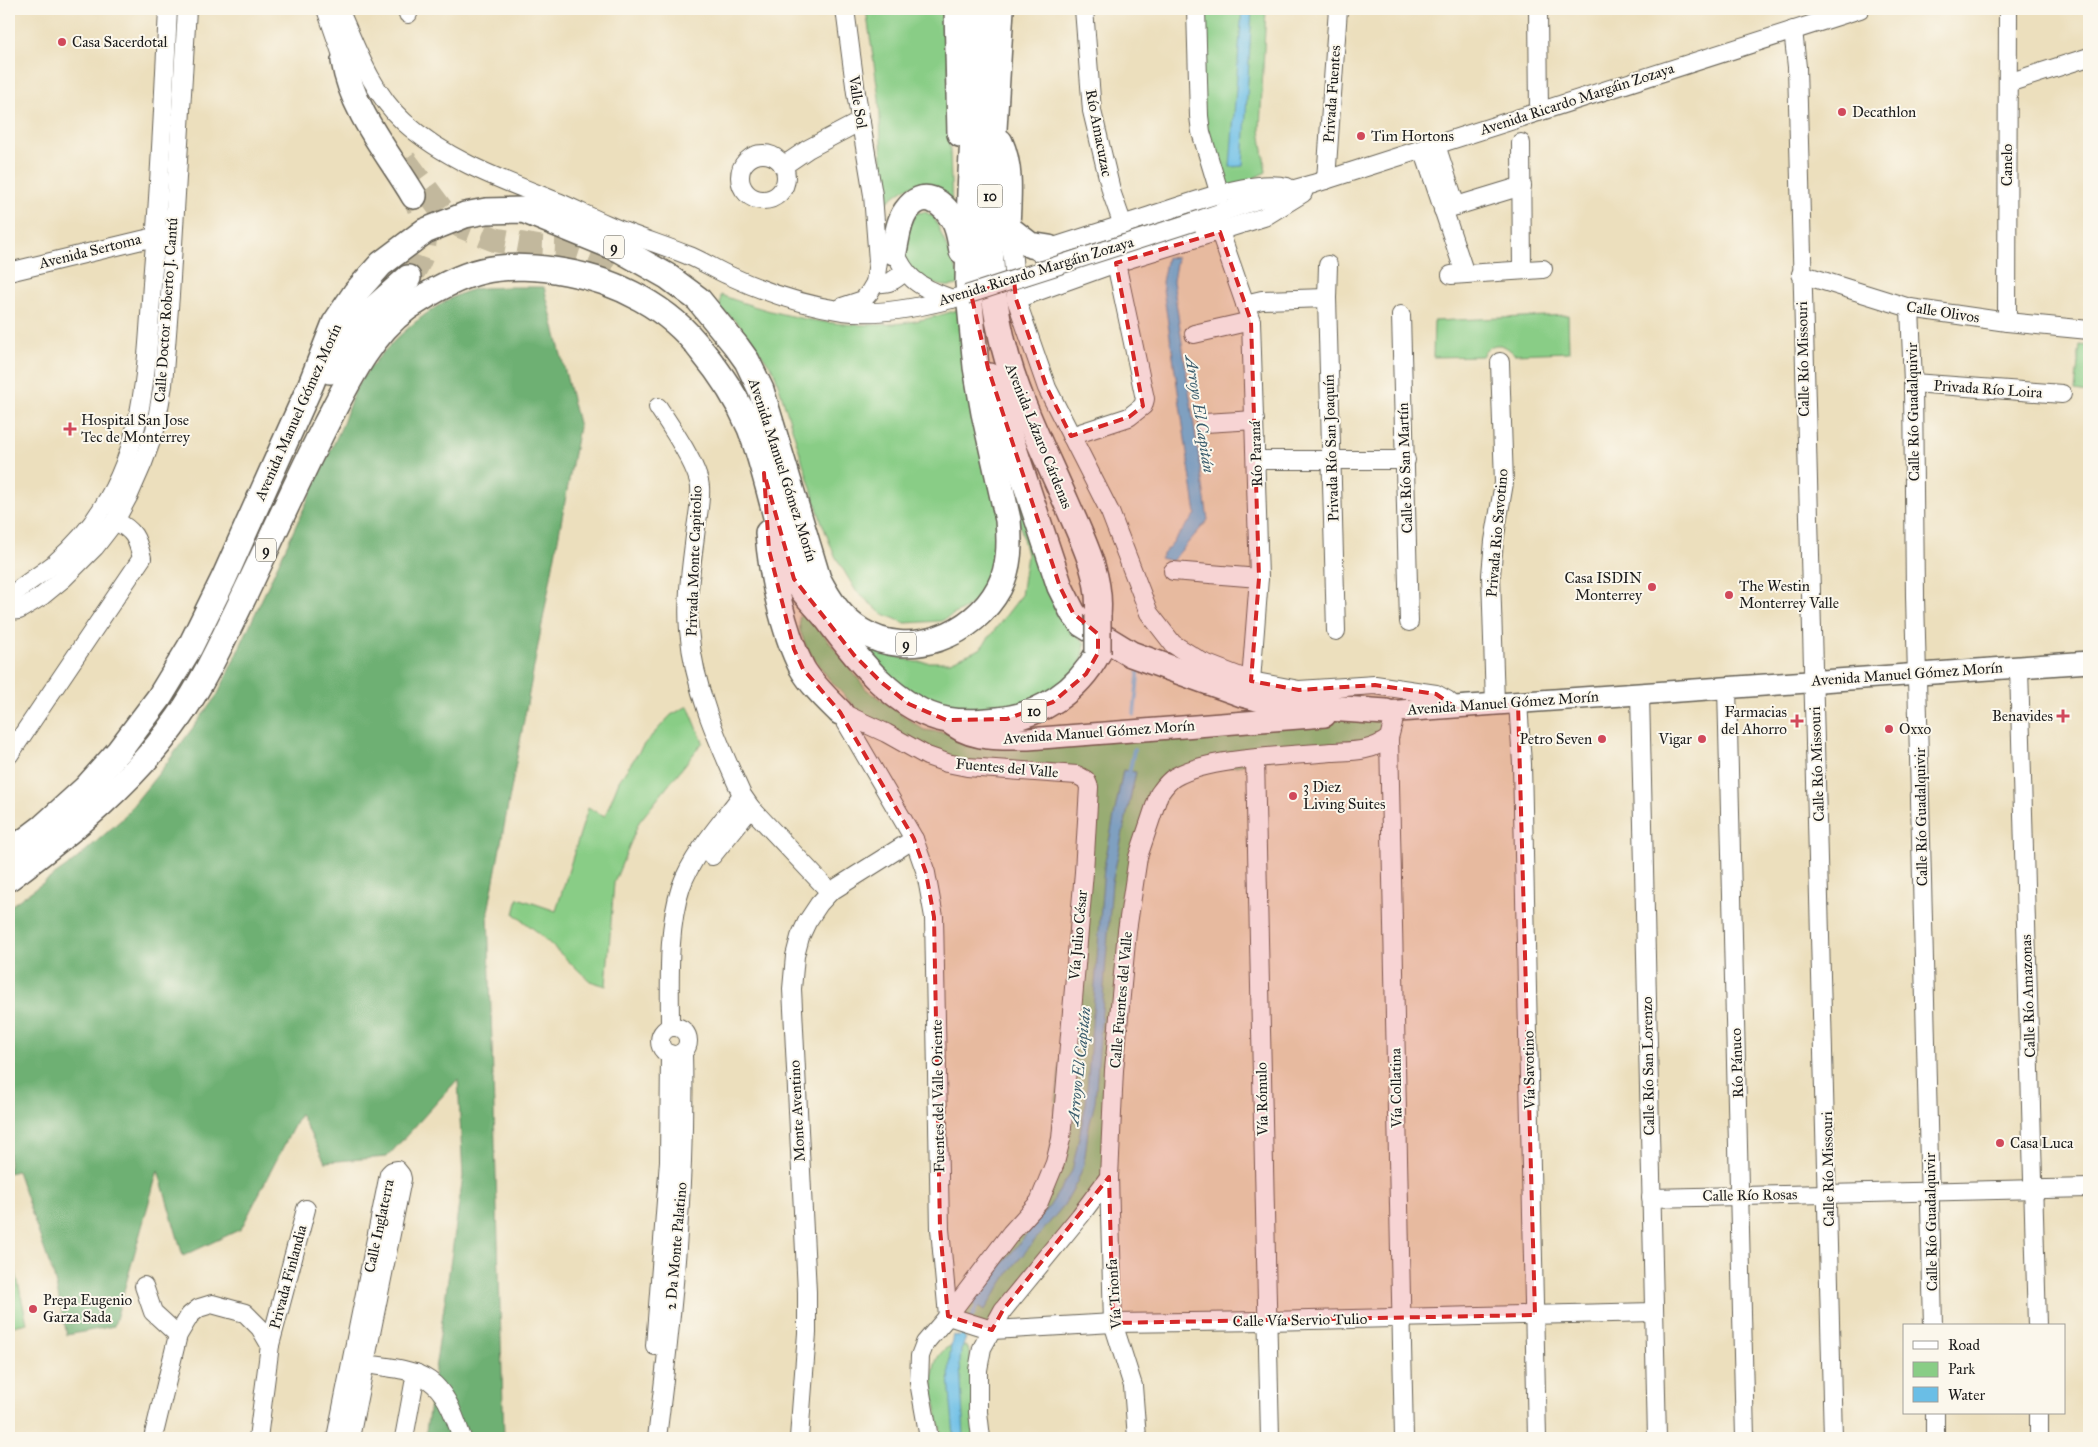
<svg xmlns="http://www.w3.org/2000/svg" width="2098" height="1447" viewBox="0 0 2098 1447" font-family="'IM FELL Great Primer',serif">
<rect width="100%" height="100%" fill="#fbf7ec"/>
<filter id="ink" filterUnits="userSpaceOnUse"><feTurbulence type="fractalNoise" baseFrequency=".02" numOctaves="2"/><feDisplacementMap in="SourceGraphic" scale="10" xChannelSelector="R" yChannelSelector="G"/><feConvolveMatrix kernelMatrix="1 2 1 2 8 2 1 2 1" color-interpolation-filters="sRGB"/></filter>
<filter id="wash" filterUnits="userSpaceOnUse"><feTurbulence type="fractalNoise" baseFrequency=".0096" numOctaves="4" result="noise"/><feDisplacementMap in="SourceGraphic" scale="20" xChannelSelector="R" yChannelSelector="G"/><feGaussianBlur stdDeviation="1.12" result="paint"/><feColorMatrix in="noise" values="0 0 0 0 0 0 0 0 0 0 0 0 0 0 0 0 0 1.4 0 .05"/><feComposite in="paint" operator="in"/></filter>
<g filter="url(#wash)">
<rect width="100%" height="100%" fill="#ecdfbd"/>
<g fill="#89cd86" stroke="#527451">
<path d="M866,9H950L948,88L952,214C924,183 919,173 884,205L879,98Z"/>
<polygon points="1196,9 1266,9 1260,129 1266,172 1220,195 1201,132"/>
<path d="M925,212L934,217L962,283C945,292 922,280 908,270L901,243L916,213Z"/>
<path d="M721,295C780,317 840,330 903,323C926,320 948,313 970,306L1010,535L991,587L966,608L941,621L905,623L881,613L856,591L834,554L821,520L774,371L739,324L720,308Z"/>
<path d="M1568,315L1569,352L1514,354C1503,342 1491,341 1482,356L1433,357L1434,321Z"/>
<polygon points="2080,345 2089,346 2089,431 2087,393 2075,391"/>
<polygon points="992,404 1057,615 1085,643 1083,657 1071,683 1010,716 924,708 856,645 916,662 950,662 980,649 1021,596 1027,555"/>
<polygon points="806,606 821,631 866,689 924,730 1000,739 1396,711 1389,738 1176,777 1138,857 1109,1177 992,1330 948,1316 1047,1185 1089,788 1077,775 967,767 886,733 856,708 829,679 807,649 800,631 799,618"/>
<polygon points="688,706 703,742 639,822 614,883 606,986 590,981 535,930 514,914 518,898 556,911 588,808 605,816 619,781 645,743 671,715"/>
<polygon points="13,1259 27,1323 9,1327 9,1260"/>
<path d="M956,1344H962L968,1348L971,1358L974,1438H942C937,1411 918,1354 956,1344Z"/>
</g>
<path fill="#6eb073" stroke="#456648" d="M506,287H544L579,427L488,912L504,1438H425L463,1176L458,1079L387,1157L325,1162L300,1114L241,1229L183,1256L158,1170L114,1326L67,1335L54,1277L17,1171L9,1173V907L73,862L121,820L163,768L218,694L342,426C347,414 350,400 356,389C376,352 433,299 475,289C485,287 496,288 506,287Z"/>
<g fill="#6abee6" stroke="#436d81">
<polygon points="1242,9 1252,9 1243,166 1230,167"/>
<polygon points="1167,257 1177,258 1173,281 1208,520 1172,561 1160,558 1196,514 1162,282"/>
<polygon points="1123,770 1136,772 1112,883 1095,1102 1088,1131 1084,1164 1077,1182 1064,1205 1012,1268 984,1311 971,1302 1049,1207 1072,1171 1086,1103 1104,867"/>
<path d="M953,1335L966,1338L961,1350L960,1362L964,1438H954C952,1405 945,1369 953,1335Z"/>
</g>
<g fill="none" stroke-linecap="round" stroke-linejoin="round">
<g stroke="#6abee6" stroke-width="4">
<polyline points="1134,715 1139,667"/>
<polyline points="1129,774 1134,750"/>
<polyline points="971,1318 979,1302"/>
<polyline points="960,1341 967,1327"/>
</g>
</g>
</g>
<g filter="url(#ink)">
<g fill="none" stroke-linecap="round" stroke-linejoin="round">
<g stroke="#c2b89d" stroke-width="25" stroke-dasharray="25 12" stroke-linecap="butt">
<polyline points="404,160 443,212 461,226 496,240 541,248 571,249 621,265"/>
<path d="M408,278C429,253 429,225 414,196"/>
</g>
<g stroke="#656054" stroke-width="20">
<g id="minor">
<polyline points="326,9 344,61"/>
<path d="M339,9C356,48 372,93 404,122C447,161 505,181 558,202C574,209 590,217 606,224C632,236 660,244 687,255C701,260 714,269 728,275C764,292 804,305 843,311C880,316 931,305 966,295"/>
<polyline points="407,9 408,14"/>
<polyline points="1084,9 1092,111 1112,194 1123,225"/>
<polyline points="1196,9 1199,116 1201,132 1220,195"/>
<polyline points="1538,9 1539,112"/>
<path d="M1793,30L1797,67C1806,524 1825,981 1833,1438"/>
<polyline points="2008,83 2089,57"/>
<polyline points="1521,143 1522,270"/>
<polyline points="1436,145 1456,206"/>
<polyline points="1423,149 1465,274"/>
<circle cx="763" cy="177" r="23"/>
<polyline points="783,166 808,149 861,121"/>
<polyline points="1326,180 1338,9"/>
<polyline points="1443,210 1522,186"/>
<polyline points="1193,222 1263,198 1313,184 1860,9"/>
<polyline points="1007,227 1013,259 1016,299 1047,388 1110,512 1149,613 1173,644 1202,662 1251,681 1299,690 1375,685 1436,694 1447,700 1455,707"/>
<polyline points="1220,232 1251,321 1259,578 1251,681"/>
<path d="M891,241C903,277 917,287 952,299"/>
<path d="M1038,252C1075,240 1113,228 1150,216C1185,205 1252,178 1287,187"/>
<polyline points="1328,265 1327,298 1336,631"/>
<polyline points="9,272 167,234"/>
<polyline points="1801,274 1910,308 2007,322 2089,330"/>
<polyline points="1451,275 1543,269"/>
<path d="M875,283C889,284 894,281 904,272"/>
<polyline points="1016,299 1116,263 1264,217 1303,193"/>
<polyline points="1245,304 1262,300 1327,298"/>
<polyline points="842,307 863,300 869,293 875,283 878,261 873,195 856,93 845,9"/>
<polyline points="1910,308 1913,383 1915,596 1933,1326"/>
<polyline points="1401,315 1409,622"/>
<polyline points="2007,322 2008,9"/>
<polyline points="1194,334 1251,321"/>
<polyline points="1913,383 2062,394"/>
<path d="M658,407C670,425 698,466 700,487C701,500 698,515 696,528C692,562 686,597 689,630C694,690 718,742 742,795L751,808L830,892"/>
<polyline points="1205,423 1255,420"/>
<polyline points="1071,436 1129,417 1143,406 1145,399 1116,263"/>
<polyline points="1257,460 1406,460"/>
<polyline points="1173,571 1259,578"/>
<path d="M9,598C22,585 39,576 54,564C71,549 89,530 101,510C148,439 147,351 153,269C160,183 164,96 168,9"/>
<polyline points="9,611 19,610 42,596 64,578 95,547 115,521 129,495 143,463 155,430 163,385 170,295 187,9"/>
<polyline points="2019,667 2037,1326"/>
<polyline points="1727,687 1745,1438"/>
<polyline points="1640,693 1657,1438"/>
<polyline points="1518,702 1522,764 1537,1438"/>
<polyline points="1495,704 1491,575 1494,541 1504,483 1500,362"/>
<polyline points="840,712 886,733 927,756 947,763 967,767 1077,775 1086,780 1089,787 1084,872 1061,1139 1055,1163 1039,1202 1011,1233 948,1316 925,1343 920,1356 919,1382 929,1438"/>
<polyline points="840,712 914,839 926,873 934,917 940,1229 948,1316"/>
<polyline points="1389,738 1404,1438"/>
<path d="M9,755L142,558C137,538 134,530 115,521"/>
<polyline points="1255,759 1270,1438"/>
<polyline points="712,856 751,808"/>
<path d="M670,1027C670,983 667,929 681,887C692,855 722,822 742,795"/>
<circle cx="674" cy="1041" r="14"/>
<polyline points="1109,1177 1113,1323 1133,1386 1137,1438"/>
<polyline points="1651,1198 2089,1188"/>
<polyline points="144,1286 153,1312 178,1335"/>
<polyline points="948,1316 992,1330 1113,1323 1267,1321 1654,1312"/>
<polyline points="270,1345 306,1209"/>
<polyline points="655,1346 669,1161 670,1054"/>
<path d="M365,1364C428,1372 441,1375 462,1438"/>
<polyline points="1935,1413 1935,1438"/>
<polyline points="2039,1413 2039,1438"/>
<polyline points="153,1438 178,1335 190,1315 199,1308 212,1304 245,1313 260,1328 270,1345 258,1438"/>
<polyline points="336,1438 389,1174 392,1171 397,1170 401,1175 402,1179 350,1438"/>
<polyline points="404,1438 416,1373"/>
<path d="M657,1438C673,1310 686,1182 683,1052"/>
<polyline points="799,1438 807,1333 807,1292 792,989 795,956 800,937 807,922 819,904 830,892 914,839"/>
<path d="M981,1438L978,1412V1370L982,1348L1003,1310L1080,1216L1109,1177L1114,1070L1127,931L1138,857L1159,794C1164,787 1168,781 1175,777C1209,757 1291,756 1331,752C1352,751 1372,752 1389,738L1396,711"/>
</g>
</g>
<g stroke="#656054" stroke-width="24">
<g id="major">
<polyline points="1371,713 2089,662"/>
<path d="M946,720C969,742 999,739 1028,739L1325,716"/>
</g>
</g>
<g stroke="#656054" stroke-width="28">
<g id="highway">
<polyline points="957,9 960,134"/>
<path d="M1001,9C999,49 996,89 994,129C989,203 985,271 1003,343C1017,399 1044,451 1067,504C1082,539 1102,576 1098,615"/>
<path d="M344,61C352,111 389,154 414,196"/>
<path d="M1000,142C1012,169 1008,198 1007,227L1030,245L1049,248"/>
<path d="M894,252C897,238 898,222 906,211C923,187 942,201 954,221C959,230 960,241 962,251"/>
<polyline points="330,371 349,337 370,312 408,278"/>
<polyline points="990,376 1060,587 1073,613 1082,624 1131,654 1242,694 1268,701 1300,706 1386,712"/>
<path d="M768,533C771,574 783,631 802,668C811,684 827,699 840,712"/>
<path d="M9,853L42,828L86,788L119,751L159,698L190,647L224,578L311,384L335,323L356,292L381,264L425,231L465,215L486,211L523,210L621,250L667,276L698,299L737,347L747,361L761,390L818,579C829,600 841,619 861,631C909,661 974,635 999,588C1010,567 1010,543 1008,520L984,413L976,367L968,283L970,192L980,9"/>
<path d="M9,878C71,832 135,781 179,717C200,687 216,654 232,621C264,556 293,489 326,424C347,384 369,336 407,308C429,293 456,277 482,271C507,265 541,267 566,272C617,281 670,308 701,350C720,373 738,400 750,428C760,454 767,482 774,509C779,527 787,567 796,581C804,595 818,607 828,620C856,658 897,711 947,720C963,723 981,722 998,720C1040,716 1078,691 1098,653"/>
</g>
</g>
<use href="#minor" stroke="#fff" stroke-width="18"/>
<use href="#major" stroke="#fff" stroke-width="21"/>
<use href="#highway" stroke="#fff" stroke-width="25"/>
<g stroke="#656054" stroke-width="20" stroke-linecap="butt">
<polyline id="minor-bridge" points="966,295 1193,222"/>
</g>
<g stroke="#656054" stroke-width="28" stroke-linecap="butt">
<polyline id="highway-bridge" points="1098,653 1098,615"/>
</g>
<use href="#minor-bridge" stroke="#fff" stroke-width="18"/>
<use href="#highway-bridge" stroke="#fff" stroke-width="25"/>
</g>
</g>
<path fill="#d62828" fill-opacity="0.2" stroke="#d62828" stroke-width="4" stroke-dasharray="10 6" stroke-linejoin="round" d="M1220,232L1251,321L1259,578L1251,681L1299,690L1375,685L1436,694L1455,707L1518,702L1535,1315L1113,1323L1109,1177L1003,1310L992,1330L948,1316L940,1229L934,917L926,873L914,839L840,712L803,669L794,649L769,550L764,473L794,579L854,655L881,682L909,704L946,720L1007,719L1053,702L1086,674L1098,653V634L1073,613L1060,587L988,368L971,294L1014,280L1016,299L1047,388L1071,436L1129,417L1143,406L1116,263Z"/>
<g fill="#d1495b" stroke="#fbf7ec" stroke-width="2">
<circle cx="62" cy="42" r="5"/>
<circle cx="1842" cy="112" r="5"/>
<circle cx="1361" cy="136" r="5"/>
<path d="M67.5 421.5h5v5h5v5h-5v5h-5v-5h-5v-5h5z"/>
<circle cx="1652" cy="587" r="5"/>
<circle cx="1729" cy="595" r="5"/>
<path d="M2060.5 708.5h5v5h5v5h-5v5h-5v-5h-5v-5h5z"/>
<path d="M1794.5 713.5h5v5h5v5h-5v5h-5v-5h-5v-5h5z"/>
<circle cx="1889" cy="729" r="5"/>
<circle cx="1602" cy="739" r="5"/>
<circle cx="1702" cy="739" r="5"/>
<circle cx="1293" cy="796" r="5"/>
<circle cx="2000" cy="1143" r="5"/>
<circle cx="33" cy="1309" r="5"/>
</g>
<g text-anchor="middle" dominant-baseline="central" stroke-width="4" stroke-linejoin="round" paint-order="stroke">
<g fill="#fbf7ec" stroke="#5f5e5a" stroke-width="1">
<rect x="977.5" y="184.5" width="25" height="23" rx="4"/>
<rect x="604" y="235.5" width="20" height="23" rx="4"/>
<rect x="256" y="538.5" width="20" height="23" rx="4"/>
<rect x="896" y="632.5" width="20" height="23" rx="4"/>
<rect x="1021.5" y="699.5" width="25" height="23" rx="4"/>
</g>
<g font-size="14" font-weight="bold" fill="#1c1c1c">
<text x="990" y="196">10</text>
<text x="614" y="247">9</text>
<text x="266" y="550">9</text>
<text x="906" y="644">9</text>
<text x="1034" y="711">10</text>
</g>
<g font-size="15" fill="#1c1c1c" stroke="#fbf7ec" text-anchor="start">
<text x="72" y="42">Casa Sacerdotal</text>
<text x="1852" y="112">Decathlon</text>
<text x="1371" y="136">Tim Hortons</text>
<text x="81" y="420">Hospital San Jose<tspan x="81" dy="17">Tec de Monterrey</tspan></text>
<text x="1642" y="578" text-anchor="end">Casa ISDIN<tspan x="1642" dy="17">Monterrey</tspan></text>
<text x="1739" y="586">The Westin<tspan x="1739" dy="17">Monterrey Valle</tspan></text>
<text x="1787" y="712" text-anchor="end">Farmacias<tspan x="1787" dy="17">del Ahorro</tspan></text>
<text x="2053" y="716" text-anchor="end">Benavides</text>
<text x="1899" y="729">Oxxo</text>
<text x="1592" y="739" text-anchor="end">Petro Seven</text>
<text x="1692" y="739" text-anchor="end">Vigar</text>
<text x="1303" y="787">3 Diez<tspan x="1303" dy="17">Living Suites</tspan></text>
<text x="2010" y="1143">Casa Luca</text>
<text x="43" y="1300">Prepa Eugenio<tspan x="43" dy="17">Garza Sada</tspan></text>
</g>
<g font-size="15" fill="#1c1c1c" stroke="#fbf7ec">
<text transform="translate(1332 94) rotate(-86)">Privada Fuentes</text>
<text transform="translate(1577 99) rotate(-18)">Avenida Ricardo Margáin Zozaya</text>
<text transform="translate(858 102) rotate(81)">Valle Sol</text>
<text transform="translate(1099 133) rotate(79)">Río Amacuzac</text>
<text transform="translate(2007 165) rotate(-90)">Canelo</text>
<text transform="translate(90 251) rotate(-14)">Avenida Sertoma</text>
<text transform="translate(1036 271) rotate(-17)">Avenida Ricardo Margáin Zozaya</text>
<text transform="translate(166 310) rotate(-86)">Calle Doctor Roberto J. Cantú</text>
<text transform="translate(1943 312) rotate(9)">Calle Olivos</text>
<text transform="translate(1803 359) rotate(-91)">Calle Río Missouri</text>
<text transform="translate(1988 389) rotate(4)">Privada Río Loira</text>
<text transform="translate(298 412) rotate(-66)">Avenida Manuel Gómez Morín</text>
<text transform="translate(1913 412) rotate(-91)">Calle Río Guadalquivir</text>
<text transform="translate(1039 436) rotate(68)">Avenida Lázaro Cárdenas</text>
<text transform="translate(1331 448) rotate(-92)">Privada Río San Joaquín</text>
<text transform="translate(1256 454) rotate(-92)">Río Paraná</text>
<text transform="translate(1405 468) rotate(-92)">Calle Río San Martín</text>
<text transform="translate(783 470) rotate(72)">Avenida Manuel Gómez Morín</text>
<text transform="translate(1497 533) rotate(-85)">Privada Rio Savotino</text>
<text transform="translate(694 561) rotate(-88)">Privada Monte Capitolio</text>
<text transform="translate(1907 674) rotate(-4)">Avenida Manuel Gómez Morín</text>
<text transform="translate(1503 703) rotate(-4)">Avenida Manuel Gómez Morín</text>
<text transform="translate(1099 732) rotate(-4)">Avenida Manuel Gómez Morín</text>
<text transform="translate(1817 764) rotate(-92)">Calle Río Missouri</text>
<text transform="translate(1007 768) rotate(5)">Fuentes del Valle</text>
<text transform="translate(1921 817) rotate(-91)">Calle Río Guadalquivir</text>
<text transform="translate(1078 935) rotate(-85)">Vía Julio César</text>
<text transform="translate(2028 996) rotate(-92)">Calle Río Amazonas</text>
<text transform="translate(1121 1000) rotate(-85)">Calle Fuentes del Valle</text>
<text transform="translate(1737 1063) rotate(-92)">Río Pánuco</text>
<text transform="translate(1648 1066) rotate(-91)">Calle Río San Lorenzo</text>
<text transform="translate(1529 1070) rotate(-91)">Vía Savotino</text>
<text transform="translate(1396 1088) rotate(-91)">Vía Collatina</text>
<text transform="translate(938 1096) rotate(-91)">Fuentes del Valle Oriente</text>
<text transform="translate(1262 1099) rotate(-91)">Vía Rómulo</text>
<text transform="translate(797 1111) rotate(-93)">Monte Aventino</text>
<text transform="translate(1828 1169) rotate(-91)">Calle Río Missouri</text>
<text transform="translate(1750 1195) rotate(-1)">Calle Río Rosas</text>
<text transform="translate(1931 1222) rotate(-91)">Calle Río Guadalquivir</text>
<text transform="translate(379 1226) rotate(-78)">Calle Inglaterra</text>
<text transform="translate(676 1246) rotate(-85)">2 Da Monte Palatino</text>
<text transform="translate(288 1277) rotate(-75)">Privada Finlandia</text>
<text transform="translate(1114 1294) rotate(-94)">Vía Trionfa</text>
<text transform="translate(1300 1320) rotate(-1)">Calle Vía Servio Tulio</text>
</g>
<g font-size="16" font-style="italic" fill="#3b5d6d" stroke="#fbf7ec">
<text transform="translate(1200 414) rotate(81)">Arroyo El Capitán</text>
<text transform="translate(1079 1066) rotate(-84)">Arroyo El Capitán</text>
</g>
</g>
<rect width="2098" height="1447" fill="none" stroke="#fbf7ec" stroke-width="30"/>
<rect x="1903" y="1324" width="162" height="90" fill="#fbf7ec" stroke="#a29f99"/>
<rect x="1913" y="1341" width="25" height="8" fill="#ffffff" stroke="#a29f99"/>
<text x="1948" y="1350" font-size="15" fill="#1c1c1c">Road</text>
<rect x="1913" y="1362" width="25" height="15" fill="#89cd86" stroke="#a29f99"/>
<text x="1948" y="1374" font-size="15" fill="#1c1c1c">Park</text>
<rect x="1913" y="1387" width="25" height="15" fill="#6abee6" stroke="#a29f99"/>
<text x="1948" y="1400" font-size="15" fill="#1c1c1c">Water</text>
</svg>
